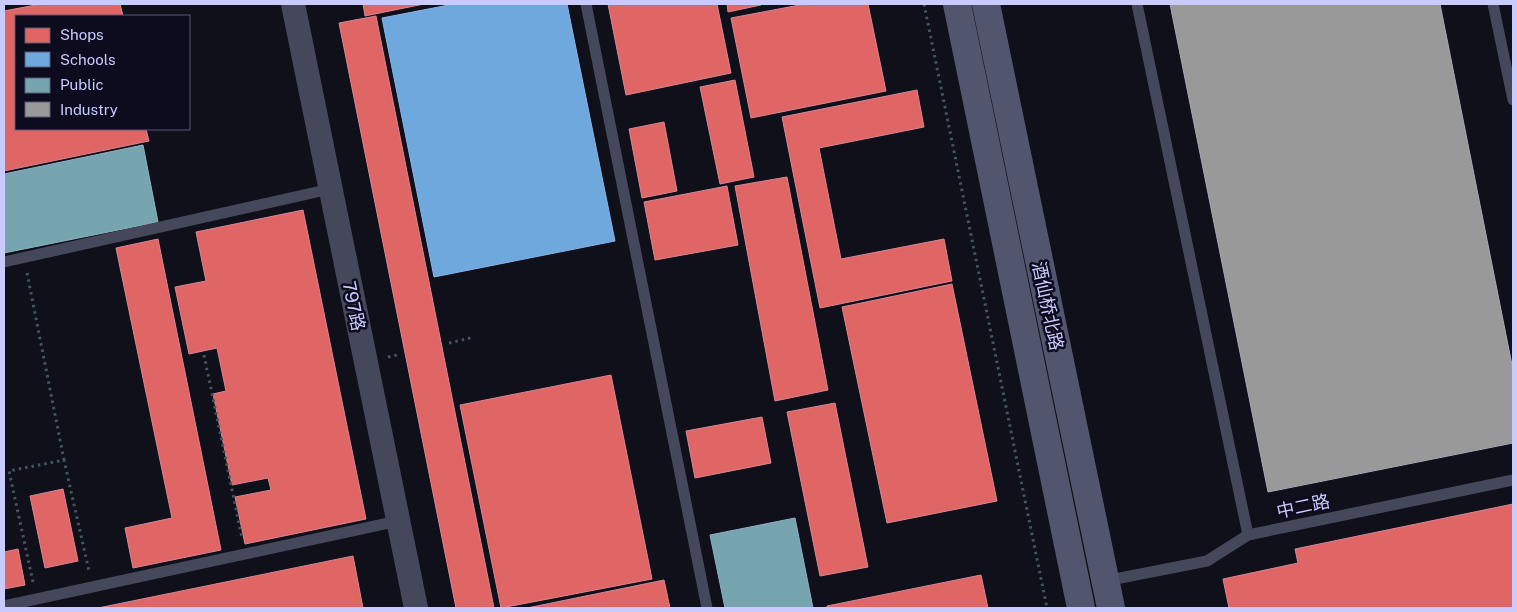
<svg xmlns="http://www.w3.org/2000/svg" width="1517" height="612" viewBox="0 0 1517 612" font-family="'Public Sans','Noto Sans SC',sans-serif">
<rect width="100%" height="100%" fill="#10101a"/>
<g fill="#e06666" stroke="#d98494">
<polygon points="41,4 120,4 123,16 16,16 16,129 146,129 149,141 4,171 4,11"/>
<polygon points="363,4 424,4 365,16"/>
<polygon points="608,4 717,4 731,73 626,95"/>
<polygon points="727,4 761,4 761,5 728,12"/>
<polygon points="805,4 868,4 886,91 751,118 731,18"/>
<polygon points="376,16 494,608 456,608 339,23"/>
<polygon points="735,80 754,177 720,184 700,87"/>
<polygon points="917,90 924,127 819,148 841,259 944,239 952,281 820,308 782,117"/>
<polygon points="664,122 677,191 642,198 629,129"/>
<polygon points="787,177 828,390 775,401 735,186"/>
<polygon points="727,186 738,245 655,260 644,202"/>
<polygon points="303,210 366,519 245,544 235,497 271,490 268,478 232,485 213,394 226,391 217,348 189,354 175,287 206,281 196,232"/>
<polygon points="158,239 221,550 133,568 125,528 172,518 116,248"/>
<polygon points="952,284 997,501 887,523 842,307"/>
<polygon points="611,375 652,579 501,608 460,405"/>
<polygon points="835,403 868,567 820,576 787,412"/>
<polygon points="762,417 771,463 695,478 686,431"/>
<polygon points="63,489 78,561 45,568 30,496"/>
<polygon points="1513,504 1513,608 1229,608 1223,579 1298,563 1295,549"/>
<polygon points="18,549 25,585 4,589 4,552"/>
<polygon points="353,556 363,608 98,608"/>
<polygon points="981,575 988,608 827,608 827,606"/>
<polygon points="664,580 670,608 527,608"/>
</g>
<polygon fill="#6fa8dc" stroke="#8ab2e6" points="454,4 567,4 615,241 434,277 382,18"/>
<g fill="#76a5af" stroke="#8fb0c7">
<polygon points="143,145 158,222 4,253 4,174"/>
<polygon points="795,518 813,608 725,608 710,535"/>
</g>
<polygon fill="#999" stroke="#a7a8b8" points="1170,4 1440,4 1513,370 1513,443 1268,492"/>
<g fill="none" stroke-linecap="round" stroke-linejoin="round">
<g stroke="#45555e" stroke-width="3" stroke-dasharray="2.5 4" stroke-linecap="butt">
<polyline points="924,4 1047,608"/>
<polyline points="27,273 64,460"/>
<polyline points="449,343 474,337"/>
<polyline points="204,355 242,538"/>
<polyline points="388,357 397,355"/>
<polyline points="33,582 9,471 64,460 89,571"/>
</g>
<g stroke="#45475b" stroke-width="11">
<polyline points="586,4 707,608"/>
<polyline points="1137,4 1248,535"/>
<polyline points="1493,4 1513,100"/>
<polyline points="4,262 330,189"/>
<polyline points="1105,581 1207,561 1248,535 1513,480"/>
<polyline points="4,606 398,521"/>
</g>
<polyline stroke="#45475b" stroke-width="24" points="293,4 416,608"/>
<g stroke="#51556e" stroke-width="28">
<polyline points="957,4 1081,608"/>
<polyline points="986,4 1111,608"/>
</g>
</g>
<g text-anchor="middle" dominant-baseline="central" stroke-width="5" stroke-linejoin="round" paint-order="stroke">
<g font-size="18" fill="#c9cbff" stroke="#0c0c1e">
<text transform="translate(354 306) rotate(78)">797路</text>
<text transform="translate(1048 306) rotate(78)">酒仙桥北路</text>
<text transform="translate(1303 506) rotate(-12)">中二路</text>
</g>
</g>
<rect width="1517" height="612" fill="none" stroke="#c9cbff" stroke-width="10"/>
<rect x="15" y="15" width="175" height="115" fill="#0c0c1e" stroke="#585878"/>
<rect x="25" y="28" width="25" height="15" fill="#e06666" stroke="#585878"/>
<text x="60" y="40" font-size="15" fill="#c9cbff">Shops</text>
<rect x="25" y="52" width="25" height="15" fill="#6fa8dc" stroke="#585878"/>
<text x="60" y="65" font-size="15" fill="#c9cbff">Schools</text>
<rect x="25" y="78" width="25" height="15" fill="#76a5af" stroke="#585878"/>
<text x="60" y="90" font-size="15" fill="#c9cbff">Public</text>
<rect x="25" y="102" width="25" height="15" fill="#999999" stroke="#585878"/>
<text x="60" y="115" font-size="15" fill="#c9cbff">Industry</text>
</svg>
